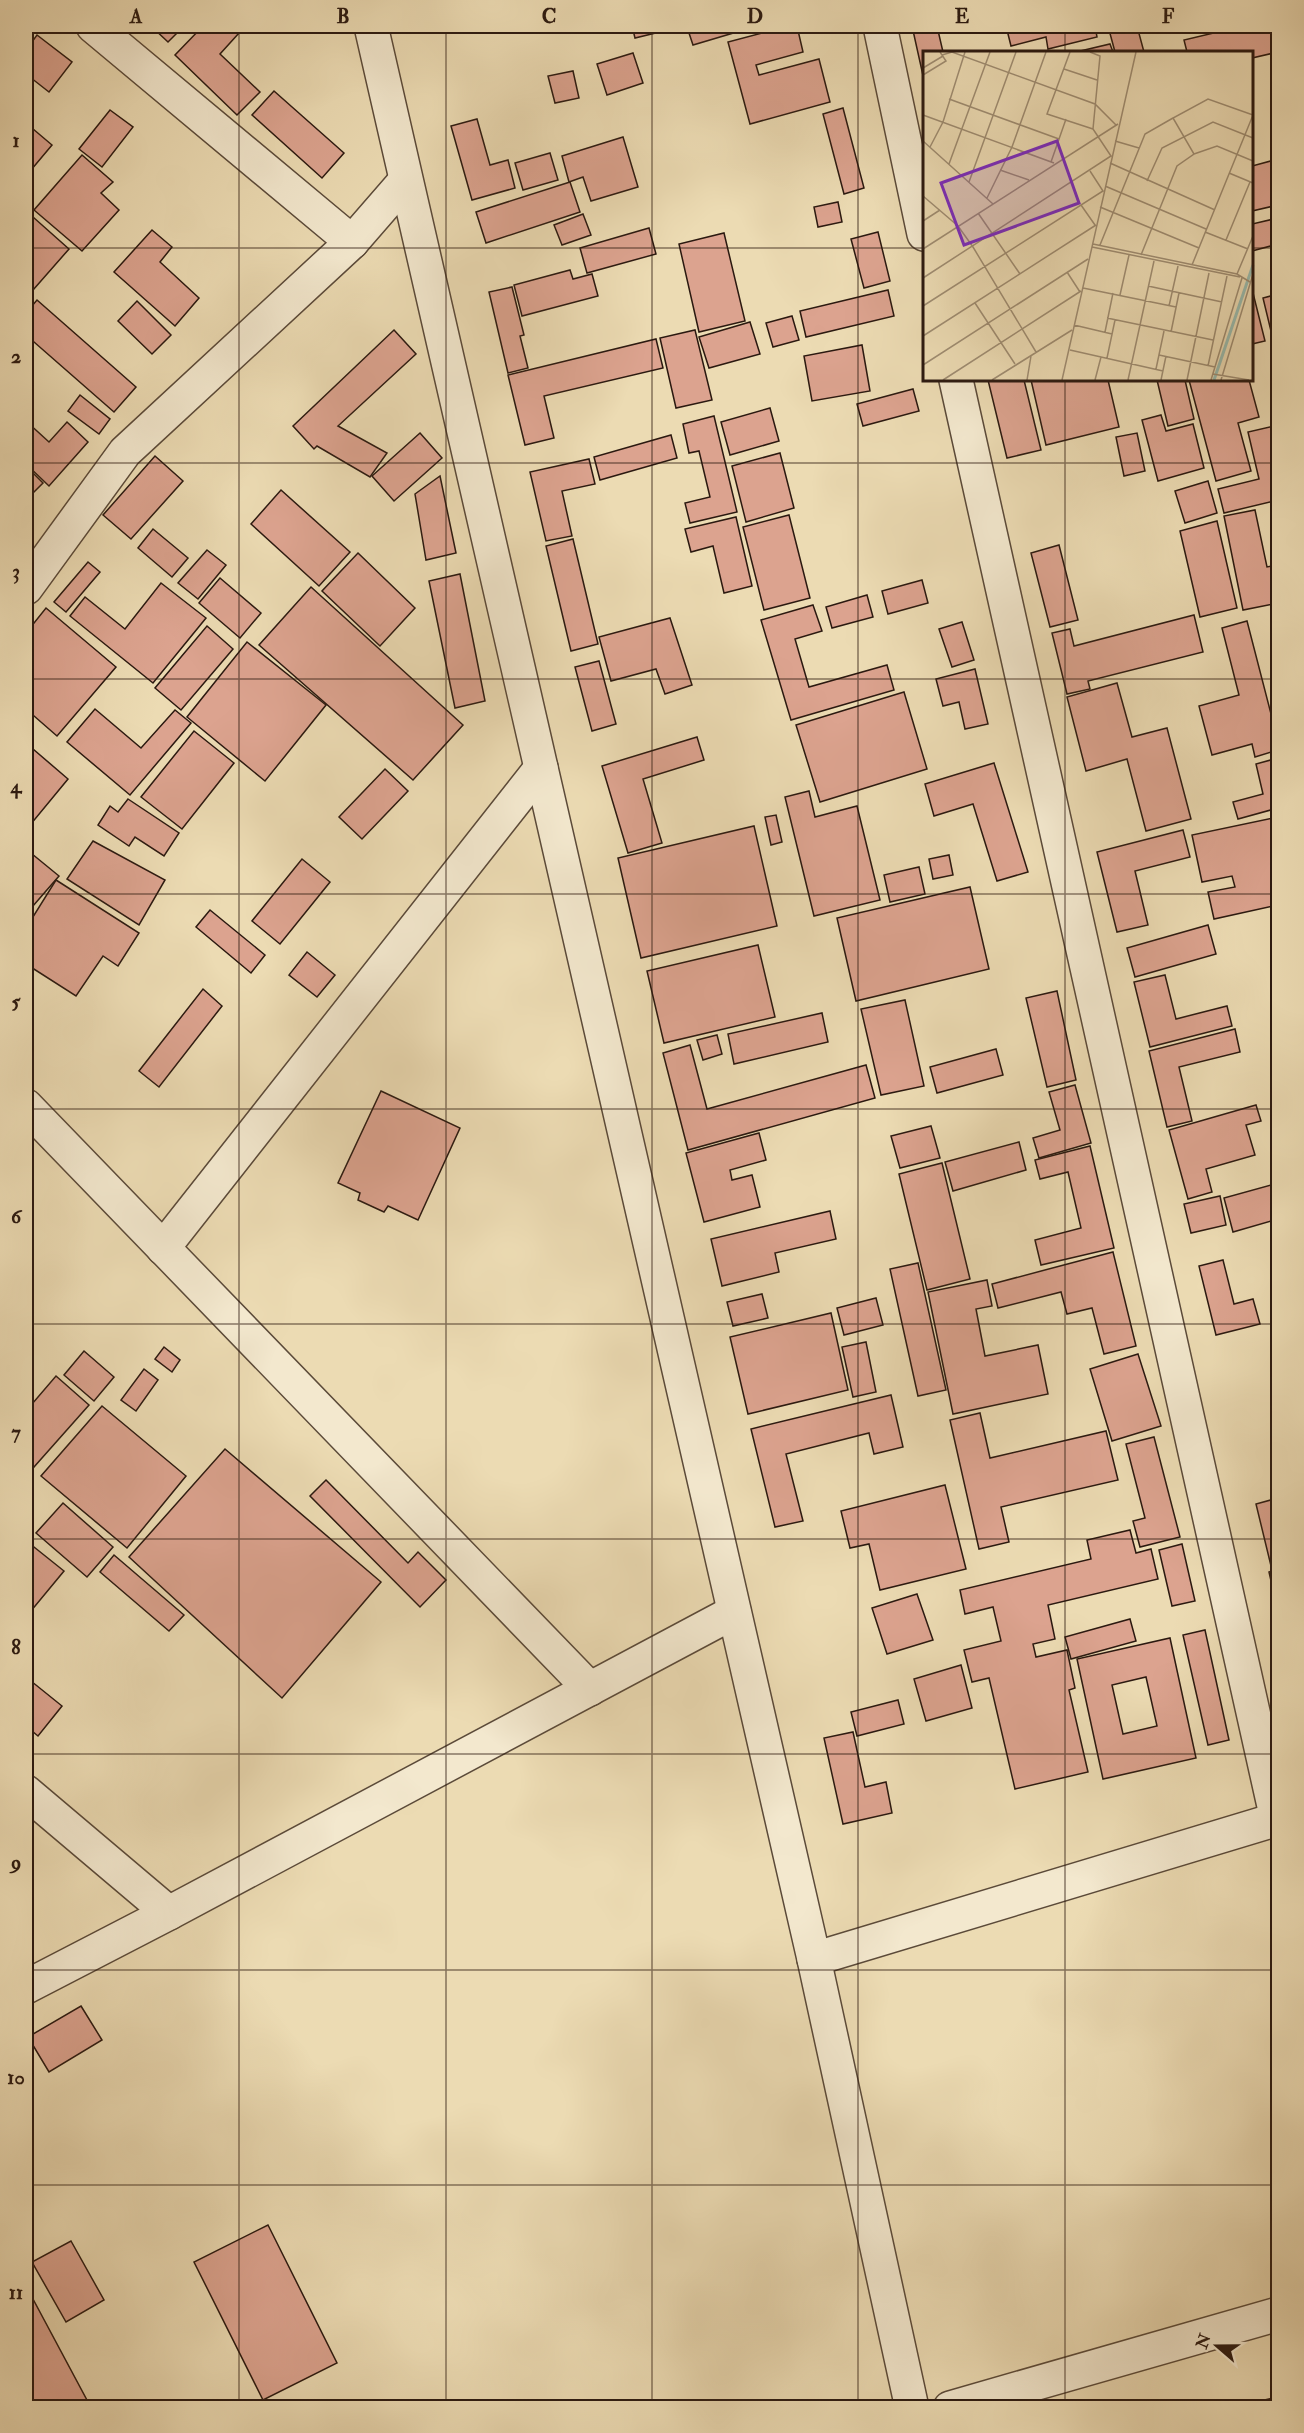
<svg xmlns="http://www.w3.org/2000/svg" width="1304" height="2433" viewBox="0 0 1304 2433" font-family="'IM FELL Double Pica',serif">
<rect width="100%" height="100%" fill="#ecdbb3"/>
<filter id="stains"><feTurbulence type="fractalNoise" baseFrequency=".00333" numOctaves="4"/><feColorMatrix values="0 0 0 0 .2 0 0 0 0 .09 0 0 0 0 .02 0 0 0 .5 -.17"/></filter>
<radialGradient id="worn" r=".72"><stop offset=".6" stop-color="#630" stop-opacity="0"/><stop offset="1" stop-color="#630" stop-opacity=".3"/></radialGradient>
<g fill="#dca38f" stroke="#2b1910" stroke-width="1.5" fill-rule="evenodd">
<polygon points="151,26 184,26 168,42"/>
<polygon points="203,26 231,26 239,33 220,54 260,92 237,115 175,55"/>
<polygon points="632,26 662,26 664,31 635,38"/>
<polygon points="703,26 757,26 693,45 688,30"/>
<polygon points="789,26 797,26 803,52 756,65 759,75 819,59 830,102 750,124 728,42"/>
<polygon points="912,26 937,26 943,52 924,52 924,80"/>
<polygon points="1006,26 1095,26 1097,37 1048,49 1046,37 1011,46"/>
<polygon points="1108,26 1137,26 1144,52 1115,52"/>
<polygon points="1243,26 1274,26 1278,52 1252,58 1252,52 1187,52 1184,40"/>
<polygon points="37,35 72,62 49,92 26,74 26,50"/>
<polygon points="1110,44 1113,52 1076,52"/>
<polygon points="633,53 643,83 607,95 597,64"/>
<polygon points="573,71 579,98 555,103 548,76"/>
<polygon points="274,91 344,153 322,178 252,115"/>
<polygon points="843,108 864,188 844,194 823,114"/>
<polygon points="110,110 133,127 102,167 79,149"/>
<polygon points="477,119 490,165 508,160 515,188 472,200 451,126"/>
<polygon points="26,123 52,145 26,176"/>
<polygon points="623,137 638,187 591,201 583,177 569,182 562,156"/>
<polygon points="550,153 558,180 523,190 515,163"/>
<polygon points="82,155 113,182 101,193 119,210 82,251 34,210"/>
<polygon points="1278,159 1278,205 1252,211 1252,166"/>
<polygon points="570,182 580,212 486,243 476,212"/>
<polygon points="838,202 842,222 818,227 814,207"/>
<polygon points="583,214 591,235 562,245 554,225"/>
<polygon points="33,217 69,249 26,298 26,226"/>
<polygon points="1278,218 1278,244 1252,251 1252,224"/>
<polygon points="649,228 656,254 587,273 580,248"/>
<polygon points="152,230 172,247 160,262 199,298 175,326 114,272"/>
<polygon points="878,232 890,281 864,288 851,239"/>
<polygon points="724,233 745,321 699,332 679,244"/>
<polygon points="570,270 573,279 592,274 598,296 522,316 514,285"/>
<polygon points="512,287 524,335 520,336 528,368 508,373 489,292"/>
<polygon points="1252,289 1265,341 1252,344"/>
<polygon points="888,290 894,316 806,337 800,311"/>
<polygon points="1278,294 1278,360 1263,298"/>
<polygon points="37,300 136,387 114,412 26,335 26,313"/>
<polygon points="137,301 171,335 152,354 118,321"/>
<polygon points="792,316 799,340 773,347 766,323"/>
<polygon points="750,322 760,354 709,368 699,337"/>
<polygon points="394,330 416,354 338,426 387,453 370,477 317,446 314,449 293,426"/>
<polygon points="695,330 712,400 676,408 660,338"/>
<polygon points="656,339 663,368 544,396 554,438 525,445 508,375"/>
<polygon points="862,345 870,391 812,401 804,356"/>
<polygon points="988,380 1024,380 1041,450 1007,458"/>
<polygon points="1031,380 1108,380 1119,427 1046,445"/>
<polygon points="1157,380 1185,380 1194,419 1168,426"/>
<polygon points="1189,380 1249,380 1259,417 1238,423 1251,471 1216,481"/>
<polygon points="913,389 919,411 863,426 857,404"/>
<polygon points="80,395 110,419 99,434 68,411"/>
<polygon points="770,408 779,441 730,455 721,422"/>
<polygon points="1161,415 1166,431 1193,424 1204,468 1158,481 1142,420"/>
<polygon points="714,416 737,512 690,523 685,503 710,497 699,451 689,453 683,424"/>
<polygon points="26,421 49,442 67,422 88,442 49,486 26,464"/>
<polygon points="1278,425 1278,500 1224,513 1218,489 1259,479 1248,432"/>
<polygon points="420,433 442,458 394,501 372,476"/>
<polygon points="1137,433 1145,471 1124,476 1116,437"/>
<polygon points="671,435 677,458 600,480 594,457"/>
<polygon points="780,453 794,508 746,522 732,466"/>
<polygon points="155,456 183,481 131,539 103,515"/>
<polygon points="589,459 595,484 562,491 572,536 546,541 530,472"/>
<polygon points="26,466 43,483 30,496 26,492"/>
<polygon points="440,476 456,553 426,560 415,494"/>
<polygon points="1208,481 1217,513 1185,523 1175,491"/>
<polygon points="281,490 350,552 319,586 251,524"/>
<polygon points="1255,510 1267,567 1278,565 1278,603 1243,610 1224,516"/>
<polygon points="789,515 810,598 764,610 743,527"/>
<polygon points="736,517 752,586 724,593 713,546 691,552 685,529"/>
<polygon points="1217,521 1237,608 1200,617 1180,531"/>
<polygon points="153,529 188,558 172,577 138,548"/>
<polygon points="573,539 598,644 571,651 546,546"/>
<polygon points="1059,545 1078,620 1050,627 1031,553"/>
<polygon points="207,550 226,565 198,599 178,583"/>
<polygon points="358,553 415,608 380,646 322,591"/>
<polygon points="88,562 100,572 66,612 54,602"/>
<polygon points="460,574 485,701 455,708 429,581"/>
<polygon points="220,578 261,613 240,638 199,603"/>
<polygon points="922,580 928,603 888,614 882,591"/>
<polygon points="161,583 206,618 153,683 70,616 85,597 125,629"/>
<polygon points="311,587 463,725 413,780 259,645"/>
<polygon points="867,595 873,617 832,628 826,607"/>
<polygon points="813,605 822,631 795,639 809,687 887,665 894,690 791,720 761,620"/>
<polygon points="46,608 116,667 57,736 26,709 26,633"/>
<polygon points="1194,615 1203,652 1088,681 1090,689 1067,694 1052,633 1070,629 1074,646"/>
<polygon points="670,618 692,685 665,694 656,669 611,681 599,637"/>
<polygon points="1247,621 1278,741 1278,750 1255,757 1252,744 1212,755 1199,706 1239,695 1222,628"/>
<polygon points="962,622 974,660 952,667 939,629"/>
<polygon points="207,626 233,649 181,710 155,688"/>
<polygon points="247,642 326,705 265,781 187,717"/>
<polygon points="599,661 616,724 592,731 575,667"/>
<polygon points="975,669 988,724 965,729 959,702 943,706 936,679"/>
<polygon points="1117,683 1132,737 1167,728 1191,819 1146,831 1127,759 1086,771 1067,697"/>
<polygon points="904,692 927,769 820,802 796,725"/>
<polygon points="95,709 141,748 175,710 191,723 130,795 67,742"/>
<polygon points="194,731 234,763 182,829 141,797"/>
<polygon points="697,737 704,760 643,779 662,843 628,853 602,766"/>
<polygon points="26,743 68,779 26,830"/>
<polygon points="1278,758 1278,808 1238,819 1233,802 1263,794 1256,764"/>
<polygon points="994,763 1028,872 997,881 973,804 934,816 925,784"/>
<polygon points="385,769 408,791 362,839 339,817"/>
<polygon points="809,791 815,817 857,806 880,900 814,916 785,797"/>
<polygon points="128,799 179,833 164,856 135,837 129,846 98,825 110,806 118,812"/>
<polygon points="776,815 782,842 771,845 765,817"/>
<polygon points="1278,817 1278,905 1214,919 1208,892 1235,887 1232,876 1202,882 1192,835"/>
<polygon points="754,826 777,926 641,958 618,858"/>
<polygon points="1183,830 1190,857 1135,871 1148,925 1117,932 1097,852"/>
<polygon points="93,841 165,880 139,925 67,879"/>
<polygon points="26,849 59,876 26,914"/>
<polygon points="949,855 953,875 933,879 929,859"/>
<polygon points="302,859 330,882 280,944 252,921"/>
<polygon points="919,867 925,894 890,902 884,875"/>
<polygon points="56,880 139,933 118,966 103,956 76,996 26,964 26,928"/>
<polygon points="970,887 989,969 856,1001 837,918"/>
<polygon points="210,910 265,955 251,973 196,927"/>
<polygon points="1208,925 1216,954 1135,977 1127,948"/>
<polygon points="758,945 775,1017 664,1043 647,971"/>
<polygon points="307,952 335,975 317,997 289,975"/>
<polygon points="1165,975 1176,1019 1227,1006 1232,1026 1150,1047 1134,982"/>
<polygon points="203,989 222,1006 159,1087 139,1071"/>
<polygon points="1057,991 1076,1080 1047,1087 1026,998"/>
<polygon points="905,1000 924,1086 881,1095 861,1009"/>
<polygon points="822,1013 828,1042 734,1064 728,1034"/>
<polygon points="1235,1029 1240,1052 1179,1067 1192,1121 1167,1127 1149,1051"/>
<polygon points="717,1035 722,1054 703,1060 697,1040"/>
<polygon points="690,1045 707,1109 866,1065 875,1098 688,1150 663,1053"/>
<polygon points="996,1049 1003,1075 937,1093 930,1067"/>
<polygon points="1075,1085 1091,1143 1039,1158 1033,1138 1060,1130 1049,1092"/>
<polygon points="381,1091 460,1128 418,1220 388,1206 384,1212 358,1200 360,1193 338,1183"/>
<polygon points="1256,1105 1261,1121 1246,1125 1255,1155 1206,1169 1212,1192 1188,1199 1169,1130"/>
<polygon points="931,1126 940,1158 900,1168 891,1136"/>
<polygon points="759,1133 766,1160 730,1170 732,1180 752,1175 760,1207 704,1222 686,1153"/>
<polygon points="1019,1142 1026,1170 953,1191 945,1162"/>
<polygon points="1090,1146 1114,1248 1041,1265 1035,1240 1081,1228 1068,1172 1040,1179 1035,1160"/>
<polygon points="942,1163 970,1279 927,1290 899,1174"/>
<polygon points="1278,1183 1278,1219 1233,1232 1224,1198"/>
<polygon points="1220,1196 1226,1225 1191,1233 1184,1204"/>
<polygon points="830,1211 836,1239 775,1253 779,1272 722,1286 711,1239"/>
<polygon points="1113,1252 1136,1346 1104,1354 1092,1308 1067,1314 1061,1292 998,1308 992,1284"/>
<polygon points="1223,1260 1234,1304 1253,1299 1260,1324 1216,1335 1199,1266"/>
<polygon points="918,1263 946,1390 918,1396 890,1269"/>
<polygon points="987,1280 992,1306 976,1309 985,1356 1038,1345 1048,1394 953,1414 928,1292"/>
<polygon points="762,1294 768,1318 733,1326 727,1302"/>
<polygon points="876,1298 883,1325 844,1335 837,1308"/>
<polygon points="831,1313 848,1390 748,1414 730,1337"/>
<polygon points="866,1342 876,1392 853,1397 842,1347"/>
<polygon points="164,1347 180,1360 172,1372 155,1359"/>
<polygon points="84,1351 114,1377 94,1401 64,1375"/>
<polygon points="1138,1354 1161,1426 1112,1441 1090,1369"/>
<polygon points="144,1369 158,1380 136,1411 121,1400"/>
<polygon points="56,1376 89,1405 26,1476 26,1411"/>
<polygon points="891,1395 903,1447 874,1454 869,1433 786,1454 803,1521 775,1527 751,1429"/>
<polygon points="102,1406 186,1476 127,1548 41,1476"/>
<polygon points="980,1413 990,1458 1106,1431 1118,1480 1001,1507 1009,1542 979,1549 950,1420"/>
<polygon points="1154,1437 1180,1537 1140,1547 1133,1521 1145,1518 1126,1444"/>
<polygon points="225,1449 381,1582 282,1698 129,1557"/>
<polygon points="326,1480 408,1563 418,1552 446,1580 420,1607 310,1496"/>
<polygon points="945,1485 966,1569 880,1590 869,1544 850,1548 841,1511"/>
<polygon points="1278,1498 1278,1568 1272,1570 1256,1504"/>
<polygon points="63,1503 113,1547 87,1577 36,1533"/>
<polygon points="1130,1530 1136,1553 1151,1549 1158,1579 1048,1605 1055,1639 1033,1644 1036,1657 1067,1650 1075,1688 1069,1690 1088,1772 1015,1789 989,1678 972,1682 964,1650 1001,1641 993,1607 965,1614 960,1590 1091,1559 1087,1540"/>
<polygon points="1182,1544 1195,1601 1172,1606 1159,1550"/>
<polygon points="34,1547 64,1571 26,1617 26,1557"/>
<polygon points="114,1555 184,1615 169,1631 100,1572"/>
<polygon points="1278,1569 1278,1612 1269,1572"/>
<polygon points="917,1594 933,1640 887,1654 872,1608"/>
<polygon points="1130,1619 1136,1641 1071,1659 1065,1637"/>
<polygon points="1205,1630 1229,1740 1208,1745 1183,1635"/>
<path d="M1170,1638L1196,1758L1103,1779L1077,1659ZM1146,1677L1157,1726L1123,1734L1112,1685Z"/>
<polygon points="961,1665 972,1708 926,1721 914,1679"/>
<polygon points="26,1677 62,1706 38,1736 26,1726"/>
<polygon points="898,1700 904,1724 857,1736 851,1712"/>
<polygon points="853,1732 865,1787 886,1782 892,1813 843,1824 824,1738"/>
<polygon points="81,2006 102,2040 49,2072 28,2037"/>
<polygon points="268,2225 337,2363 263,2400 194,2262"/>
<polygon points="71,2241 104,2300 66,2322 32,2262"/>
<polygon points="26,2286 88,2402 78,2408 26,2408"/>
<polygon points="1277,2397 1278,2408 1229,2408"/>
</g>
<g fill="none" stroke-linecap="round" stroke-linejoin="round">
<g stroke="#5b4a39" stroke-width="36">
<g id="street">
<polyline points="93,26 352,242"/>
<polyline points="371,26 814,1959 912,2408"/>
<polyline points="880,26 924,234"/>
<polyline points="956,380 1278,1824"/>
<polyline points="26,588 125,452 352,242 405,181"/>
<polyline points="26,1106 590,1689"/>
<polyline points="163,1248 541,768"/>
<polyline points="26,1792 169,1913"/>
<polyline points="814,1959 1278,1819"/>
<polyline points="26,1987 169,1913 734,1612"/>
<polyline points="950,2408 1278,2314"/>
</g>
</g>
<use href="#street" stroke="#f3e8ce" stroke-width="33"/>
</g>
<path fill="none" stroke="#2b1910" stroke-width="1.5" stroke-opacity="0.55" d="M239,26V2408M446,26V2408M652,26V2408M858,26V2408M1065,26V52M26,248H924M1252,248H1278M1065,380V2408M26,463H1278M26,679H1278M26,894H1278M26,1109H1278M26,1324H1278M26,1539H1278M26,1754H1278M26,1970H1278M26,2185H1278"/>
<g transform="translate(923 51)">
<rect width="330" height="330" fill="#ecdbb3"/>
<path fill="none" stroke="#99bbae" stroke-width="3" d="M291,329L330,214"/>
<path fill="none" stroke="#9f8d72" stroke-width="1.5" d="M147,1L124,63L170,78M19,4L29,1L172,53L193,74M0,17L20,5M141,18L174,29M0,24L23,10L17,1M26,48L136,88M0,64L131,112M0,90L70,153M192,90L216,97M7,96L20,71L42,1M271,103L294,95L330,110M128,111L143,68M187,112L292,159M26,113L67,1M77,119L106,129M306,122L330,132M224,130L239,97L290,71L330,87M46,131L93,1M182,135L283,178M0,145L35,175L50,196L113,301M64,147L89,96L123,1M158,154L172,174M177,156L276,197M55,162L97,223M0,170L17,159M282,181L325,198M303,189L327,131M170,193L314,223L327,231M177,194L222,83L250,67M169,196L317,226M0,198L195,73M218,204L254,115L271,103L250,67L285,48L330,64M269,214L330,64M144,221L157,241M314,223L330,185M0,227L188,105L170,78L177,5L167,1M225,235L299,251M160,237L253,256M197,244L206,204M52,252L92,313M0,255L180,140L167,120M246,255L255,215M184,267L290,289M151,274L189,283M182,281L190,242M248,281L256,242M0,285L173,174M147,299L240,320M236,304L292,316M184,307L192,269M0,314L165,208M285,315L304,225M233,318L241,280M290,323L326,329M20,329L158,240M69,329L149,279M104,329L108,305M139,329L213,1M172,329L178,306M205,329L231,210M238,329L243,305M264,329L286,222M288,329L319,227M298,329L330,223"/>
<path fill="#7b2cbf" fill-opacity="0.15" stroke="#7b2cbf" stroke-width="3" d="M134,90L156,152L41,194L18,132Z"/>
<rect width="330" height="330" fill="none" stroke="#2b1910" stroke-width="3"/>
</g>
<rect width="1304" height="2433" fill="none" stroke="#ecdbb3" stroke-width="66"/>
<g transform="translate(1217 2346) rotate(290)" stroke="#f3e8ce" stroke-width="4.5" paint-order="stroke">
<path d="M0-4.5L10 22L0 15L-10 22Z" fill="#2b1910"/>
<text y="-9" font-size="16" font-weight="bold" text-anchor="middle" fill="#2b1910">N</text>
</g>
<rect x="33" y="33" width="1238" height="2367" fill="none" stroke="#2b1910" stroke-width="2"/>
<g font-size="20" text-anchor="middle" font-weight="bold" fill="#2b1910">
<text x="136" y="23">A</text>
<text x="343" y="23">B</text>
<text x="549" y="23">C</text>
<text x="755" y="23">D</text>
<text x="962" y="23">E</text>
<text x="1168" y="23">F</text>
<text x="16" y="147">1</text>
<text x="16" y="363">2</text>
<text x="16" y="578">3</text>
<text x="16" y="793">4</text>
<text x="16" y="1008">5</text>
<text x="16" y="1223">6</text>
<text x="16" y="1439">7</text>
<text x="16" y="1654">8</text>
<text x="16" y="1869">9</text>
<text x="16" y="2084">10</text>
<text x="16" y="2299">11</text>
</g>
<rect width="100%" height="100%" filter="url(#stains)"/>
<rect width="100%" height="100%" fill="url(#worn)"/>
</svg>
